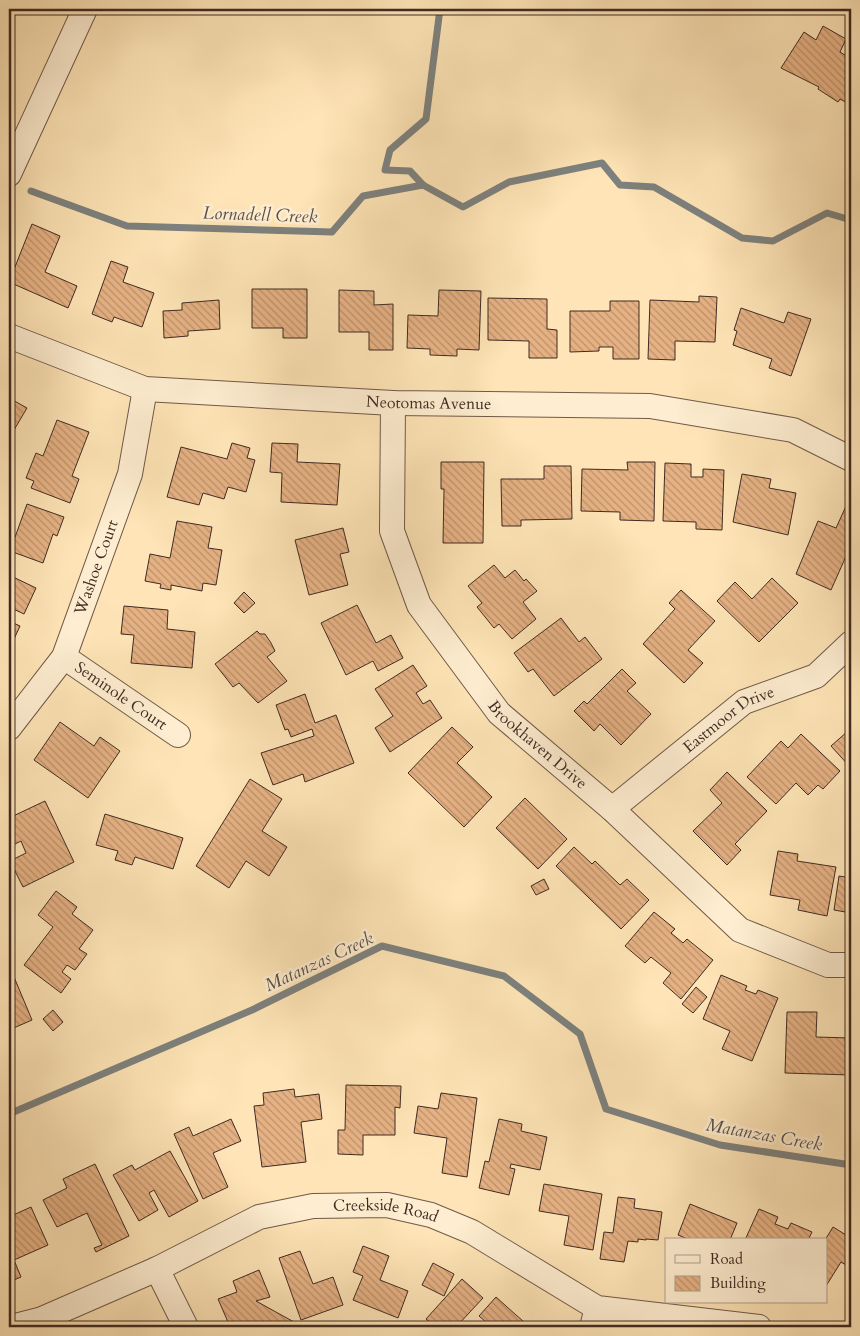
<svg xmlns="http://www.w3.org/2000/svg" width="860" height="1336" viewBox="0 0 860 1336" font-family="Cardo,serif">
<defs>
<pattern id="building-back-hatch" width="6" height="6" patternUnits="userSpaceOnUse" patternTransform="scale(1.25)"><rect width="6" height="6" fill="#e6b284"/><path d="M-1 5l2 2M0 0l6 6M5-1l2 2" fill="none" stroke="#bc916c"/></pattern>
</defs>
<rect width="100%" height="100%" fill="#fee4b6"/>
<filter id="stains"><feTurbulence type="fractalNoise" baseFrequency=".004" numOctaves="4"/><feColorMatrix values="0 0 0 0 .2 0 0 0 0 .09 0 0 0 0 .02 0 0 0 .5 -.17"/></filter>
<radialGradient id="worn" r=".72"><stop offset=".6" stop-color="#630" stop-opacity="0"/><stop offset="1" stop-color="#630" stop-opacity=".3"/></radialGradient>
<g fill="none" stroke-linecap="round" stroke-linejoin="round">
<g stroke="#7d817e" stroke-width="7">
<polyline points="423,185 410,171 385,170 390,150 426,119 440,9"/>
<polyline points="31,191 127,226 332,232 363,196 423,185 463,207 509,182 602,163 620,185 654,187 742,238 773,241 827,213 851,220"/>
<polyline points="9,1114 252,1010 382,946 504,976 580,1034 606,1109 720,1145 851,1165"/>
</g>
</g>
<g fill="url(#building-back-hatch)" stroke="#402b23">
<polygon points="823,26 846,39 840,52 851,59 851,105 840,99 838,102 818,89 819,87 781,68 804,32 816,40"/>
<polygon points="32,224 60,236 45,272 77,286 68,308 9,282"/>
<polygon points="111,261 128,267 123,282 154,293 142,327 114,317 112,322 92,314"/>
<polygon points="252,289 307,289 307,338 283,338 283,328 252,328"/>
<polygon points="339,290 374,291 374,305 393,304 393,350 369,350 369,332 339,332"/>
<polygon points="439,290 481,291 479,350 457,349 457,356 430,355 430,349 407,348 408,315 438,316"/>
<polygon points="699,296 717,297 715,342 675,341 675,360 648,359 650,300 699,302"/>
<polygon points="488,298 547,299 547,329 557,330 557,358 529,358 529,341 488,340"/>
<polygon points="219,300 220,329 188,331 188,336 164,338 163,311 182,310 182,303"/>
<polygon points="610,301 639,301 639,359 613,359 613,347 599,347 599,351 570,352 570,311 610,311"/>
<polygon points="741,308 784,323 788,312 811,319 791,376 769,368 772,359 733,345 737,331 734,330"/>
<polygon points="9,398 27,408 14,430 9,428"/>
<polygon points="57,420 89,432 72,476 79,479 70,503 31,488 34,481 26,478 36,453 43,456"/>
<polygon points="232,443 250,448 247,458 255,460 246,492 228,487 224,499 203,493 199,505 167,497 181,447 227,459"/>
<polygon points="272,443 298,444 297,462 340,464 337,505 281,502 282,473 270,472"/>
<polygon points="441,462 484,462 483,543 443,543 444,489 441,489"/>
<polygon points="627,462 655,462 654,521 620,520 620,512 581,511 582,469 628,470"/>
<polygon points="665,463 691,464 691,477 703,477 703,469 724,470 722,530 696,529 696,522 663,521"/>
<polygon points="544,466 571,466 572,519 521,520 521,526 502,526 501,479 544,479"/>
<polygon points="742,474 771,479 769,488 796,493 788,535 733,522"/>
<polygon points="27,504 64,517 57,536 53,534 43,563 10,551"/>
<polygon points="847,504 851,507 851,545 831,590 796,574 818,521 836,528"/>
<polygon points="177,521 212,527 208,548 222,550 216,585 203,583 202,591 171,585 171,590 160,588 161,584 145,581 150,554 170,558"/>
<polygon points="343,528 349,552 340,554 348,585 309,595 295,540"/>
<polygon points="494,565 505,578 515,570 524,581 526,579 537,591 523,602 536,619 512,639 499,624 494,628 477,607 482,603 468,586"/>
<polygon points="9,575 36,588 24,614 9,607"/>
<polygon points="772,578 798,603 759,642 717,601 735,582 752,599"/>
<polygon points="681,590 715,621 688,650 703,663 684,683 643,644 675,609 669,603"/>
<polygon points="244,592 255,603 244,613 234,603"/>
<polygon points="357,605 376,643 391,635 403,658 378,671 373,661 346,675 321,623"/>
<polygon points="124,606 168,610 167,629 195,632 192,668 131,663 134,635 121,634"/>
<polygon points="561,618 579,642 585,637 602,659 554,696 533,669 528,672 514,653"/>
<polygon points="9,621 20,626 9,650"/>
<polygon points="257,631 260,634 265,634 271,643 275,651 267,657 287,681 258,703 239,683 233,687 215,664"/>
<polygon points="413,665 427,686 416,693 423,704 430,700 442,718 390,752 375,728 393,716 375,689"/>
<polygon points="622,669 636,683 627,691 651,714 621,745 600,724 594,731 574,711 584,701 587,704"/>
<polygon points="305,694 315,723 336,715 354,763 305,782 303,774 273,785 261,753 314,736 312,729 291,737 288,729 285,730 276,705"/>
<polygon points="60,722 94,746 100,737 120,751 88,798 34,760"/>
<polygon points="452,727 473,747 457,763 492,797 464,827 408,773"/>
<polygon points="848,731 851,735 851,768 831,746"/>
<polygon points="801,734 840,771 823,789 818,785 808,795 796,783 776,804 747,777 781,741 788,748"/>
<polygon points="727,772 767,811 735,844 741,850 727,865 693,831 722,803 710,790"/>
<polygon points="250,779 282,799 262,831 287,847 269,876 246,861 229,888 196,866"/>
<polygon points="525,798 567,839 538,869 496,828"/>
<polygon points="45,801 74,862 23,887 10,861 26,853 21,841 9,847 9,818"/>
<polygon points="105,814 183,838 173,869 135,857 132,865 115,860 118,851 96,845"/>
<polygon points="574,847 592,864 595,861 620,885 627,879 649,900 621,929 556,866"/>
<polygon points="778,851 798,854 797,861 836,867 827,916 798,910 800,900 770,895"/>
<polygon points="839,876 851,878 851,913 834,910"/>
<polygon points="544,879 549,889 536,895 531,886"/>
<polygon points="56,891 77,907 72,914 93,930 79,949 87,954 75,970 67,965 62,972 71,979 61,993 24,965 53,927 38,915"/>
<polygon points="654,912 675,929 671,933 683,943 687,939 713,960 681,999 663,983 671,973 651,957 645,963 625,946"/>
<polygon points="9,965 32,1020 9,1030"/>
<polygon points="721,975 747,986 745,990 756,994 758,990 778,998 752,1061 722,1049 730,1031 703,1019"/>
<polygon points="696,987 707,997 693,1013 682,1004"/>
<polygon points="53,1010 63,1022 53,1031 43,1019"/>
<polygon points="787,1012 817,1012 816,1037 851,1038 851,1075 785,1073"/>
<polygon points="346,1085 401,1086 400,1108 395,1107 395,1135 363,1135 363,1155 338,1154 338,1130 345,1130"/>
<polygon points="294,1089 295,1097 319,1094 322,1119 301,1122 306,1162 262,1167 254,1106 264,1105 263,1093"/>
<polygon points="441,1093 477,1098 467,1177 442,1173 447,1138 414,1133 418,1106 438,1109"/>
<polygon points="231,1119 241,1141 213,1153 228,1187 203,1199 174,1134 189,1127 193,1136"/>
<polygon points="499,1119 522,1124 521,1131 547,1137 540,1170 511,1164 510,1168 515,1169 509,1195 479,1188 485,1161 489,1162"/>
<polygon points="170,1151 198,1201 169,1217 154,1190 149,1193 158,1210 139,1221 113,1175 132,1165 135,1170"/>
<polygon points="95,1164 129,1236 96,1252 94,1248 102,1245 87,1213 57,1227 43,1200 67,1188 63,1179"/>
<polygon points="544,1184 602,1194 593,1250 564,1245 569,1216 539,1211"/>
<polygon points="618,1197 635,1199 634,1208 662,1212 658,1240 646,1239 646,1240 638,1239 638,1242 628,1241 624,1262 600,1259 604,1232 613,1233"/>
<polygon points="690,1204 737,1223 730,1240 690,1240 678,1235"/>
<polygon points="31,1207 48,1245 14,1260 21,1277 9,1282 9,1217"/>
<polygon points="759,1209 778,1217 775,1224 788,1229 791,1223 812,1232 808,1240 745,1240"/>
<polygon points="833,1227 851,1238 851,1268 841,1262 826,1286 825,1240"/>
<polygon points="363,1246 389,1256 380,1280 408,1291 398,1318 353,1300 363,1276 353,1272"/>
<polygon points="300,1251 313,1284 333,1277 343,1305 301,1320 279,1258"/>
<polygon points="433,1263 454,1274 444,1296 422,1285"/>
<polygon points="259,1270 270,1297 256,1301 294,1322 292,1327 236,1327 228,1322 218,1299 237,1292 233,1281"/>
<polygon points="462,1279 483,1298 456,1327 435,1327 426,1319"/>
<polygon points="496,1297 516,1315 530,1327 492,1327 479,1316"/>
</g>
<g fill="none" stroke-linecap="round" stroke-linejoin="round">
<g stroke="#705948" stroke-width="26">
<g id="street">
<polyline points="9,174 85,9"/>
<path id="s1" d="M9,336L145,389L393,403L650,406L793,430L851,459"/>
<path id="s2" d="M393,403L392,531L419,605L499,713L612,809L740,930L828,965H851"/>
<path id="s3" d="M64,657L178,735"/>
<path id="s4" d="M9,728L64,657L130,474L145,389"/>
<path id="s5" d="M612,809L744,702L816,676L851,643"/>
<polyline points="157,1269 186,1327"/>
<path id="s6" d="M11,1327L42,1319L157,1269L259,1217L313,1206L387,1205L431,1215L472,1232L597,1308L759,1327"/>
<polyline points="592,1327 597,1308"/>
</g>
</g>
<use href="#street" stroke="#feedd0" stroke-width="24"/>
</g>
<g text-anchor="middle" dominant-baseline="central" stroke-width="5" stroke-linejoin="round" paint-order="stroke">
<g font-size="16" fill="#402b23" stroke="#feedd0">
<text stroke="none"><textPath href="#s1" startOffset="430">Neotomas Avenue</textPath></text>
<text stroke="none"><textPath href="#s4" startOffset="185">Washoe Court</textPath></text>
<text stroke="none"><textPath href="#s3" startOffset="69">Seminole Court</textPath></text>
<text stroke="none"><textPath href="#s5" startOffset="148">Eastmoor Drive</textPath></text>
<text stroke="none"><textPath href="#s2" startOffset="391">Brookhaven Drive</textPath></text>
<text stroke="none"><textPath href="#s6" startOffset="400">Creekside Road</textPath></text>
</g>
<g font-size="18" font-style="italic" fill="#5a4f49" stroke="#feedd0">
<text transform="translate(260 215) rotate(2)">Lornadell Creek</text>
<text transform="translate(319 962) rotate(-25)">Matanzas Creek</text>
<text transform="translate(764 1135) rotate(10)">Matanzas Creek</text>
</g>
</g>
<rect width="860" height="1336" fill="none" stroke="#fee4b6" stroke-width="30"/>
<rect x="10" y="10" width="840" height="1316" fill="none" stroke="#402b23" stroke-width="2.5"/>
<rect x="15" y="15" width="830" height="1306" fill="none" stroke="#402b23"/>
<rect x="665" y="1238" width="162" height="65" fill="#feedd0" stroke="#b29f8b"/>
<rect x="675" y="1255" width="25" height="8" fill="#feedd0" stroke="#b29f8b"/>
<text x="710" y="1264" font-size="15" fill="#402b23">Road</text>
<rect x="675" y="1276" width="25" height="15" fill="url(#building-back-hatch)" stroke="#b29f8b"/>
<text x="710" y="1288" font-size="15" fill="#402b23">Building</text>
<rect width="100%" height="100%" filter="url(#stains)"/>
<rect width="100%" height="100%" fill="url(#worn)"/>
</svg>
